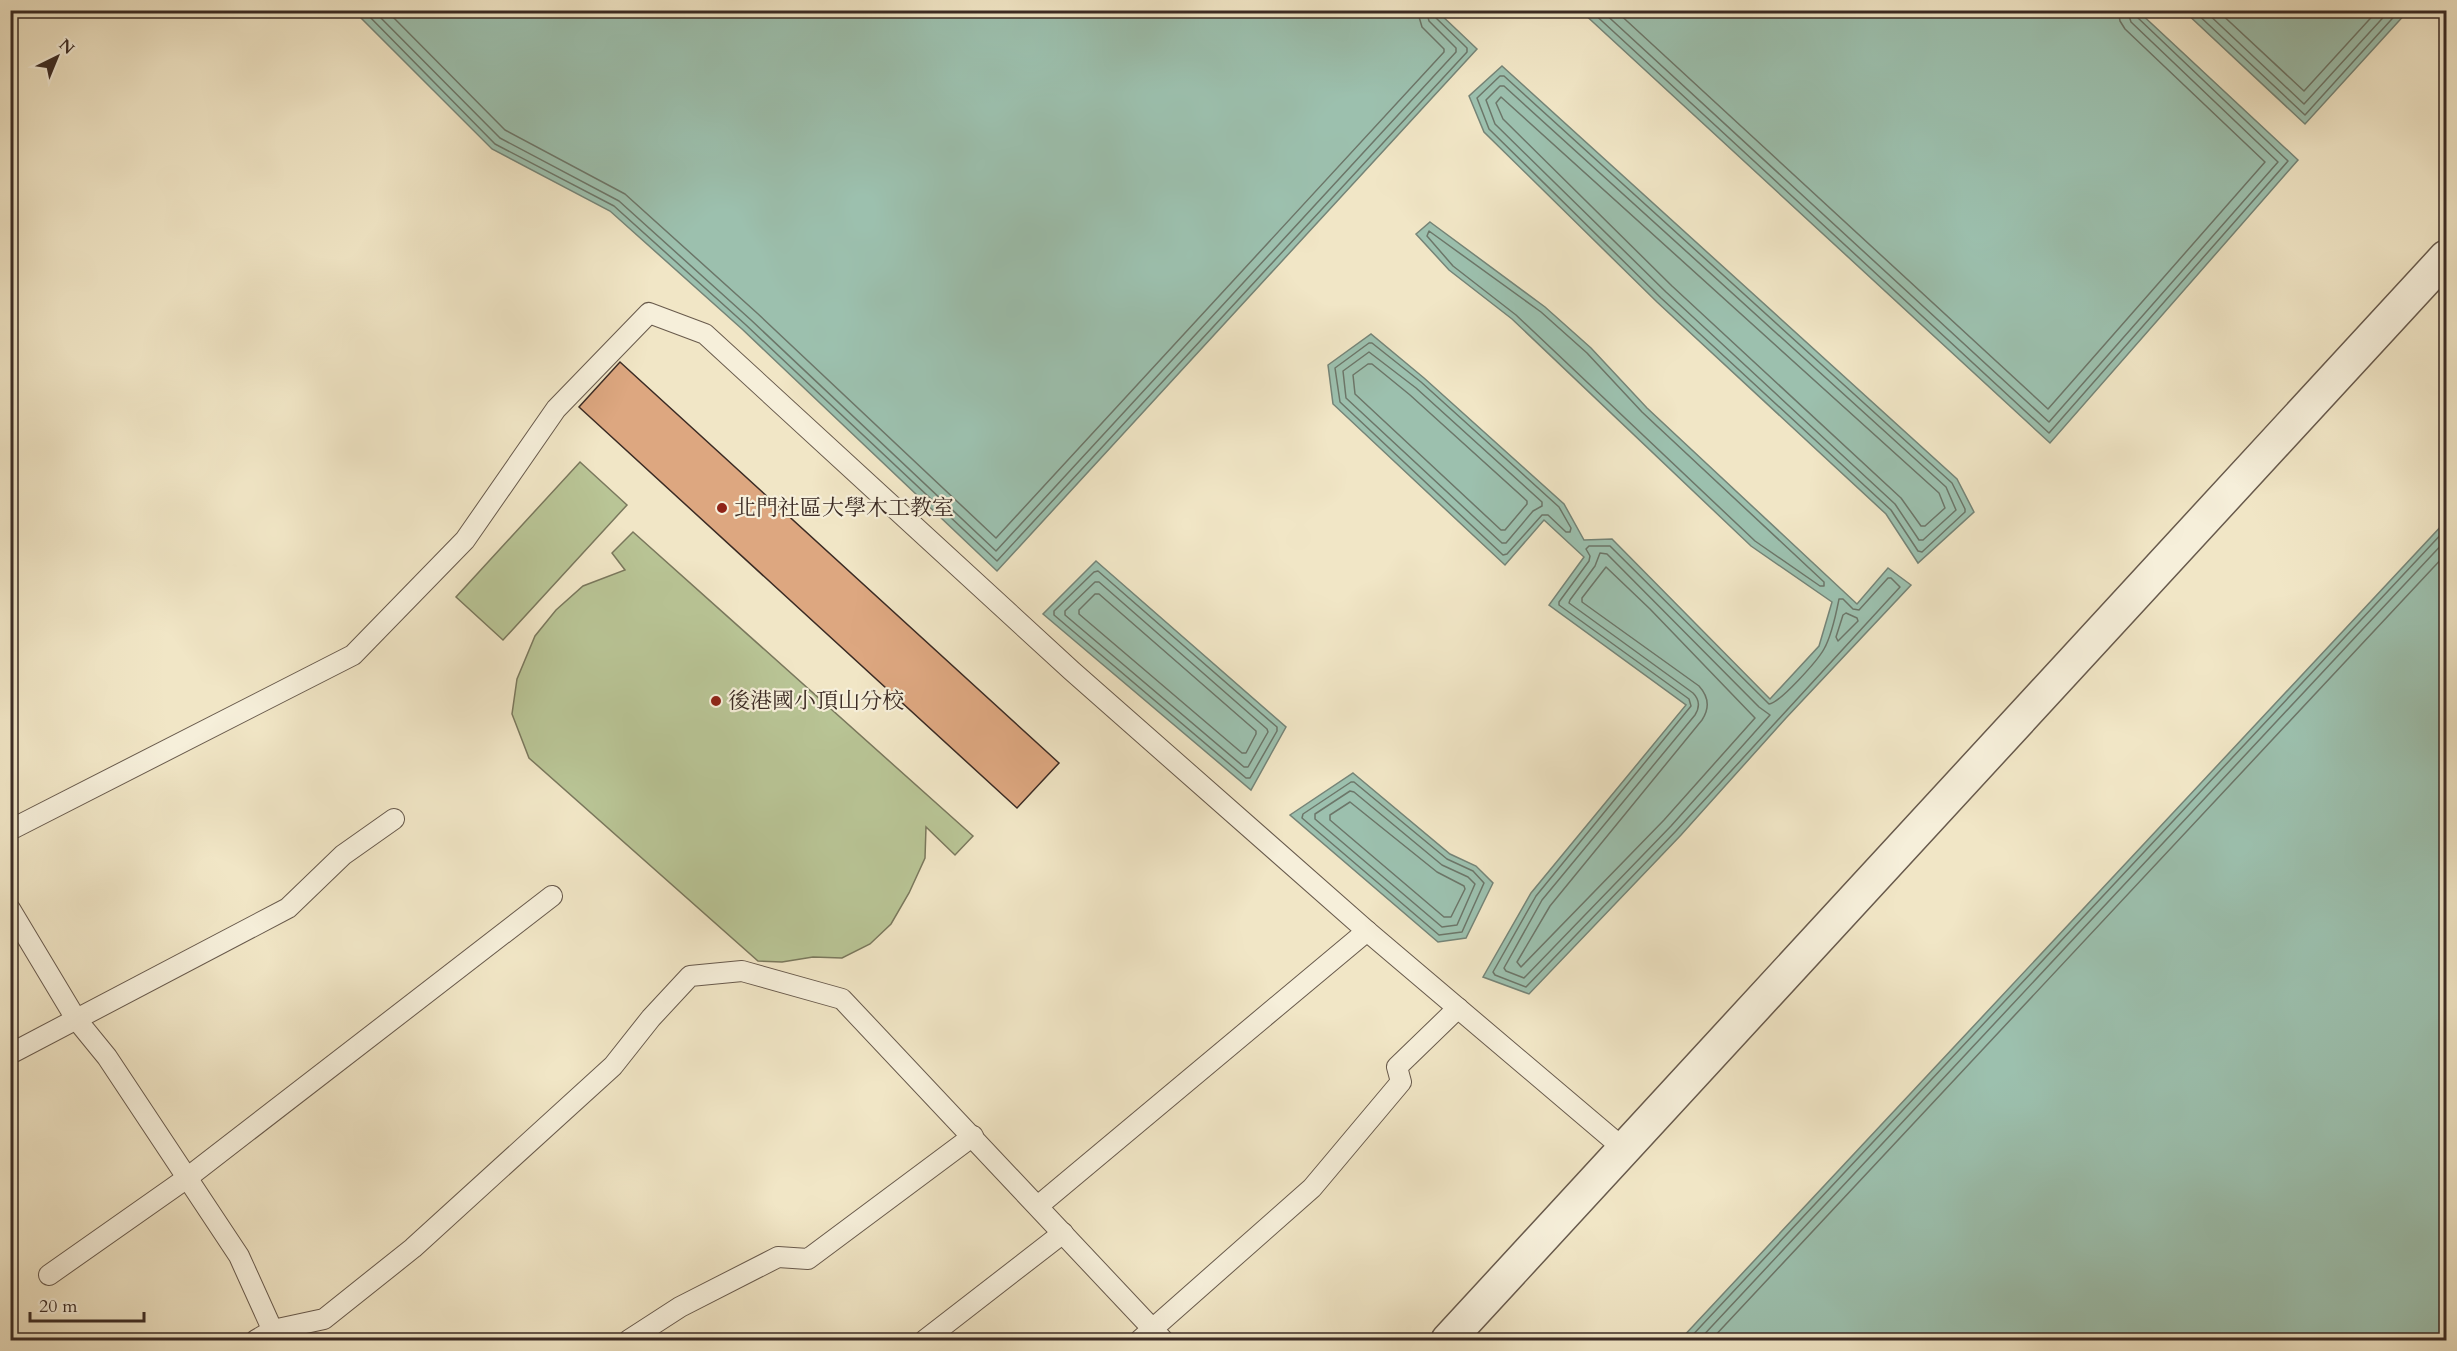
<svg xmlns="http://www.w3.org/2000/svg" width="2457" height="1351" viewBox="0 0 2457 1351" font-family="Cardo,'Noto Serif TC',serif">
<rect width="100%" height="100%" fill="#f1e6c6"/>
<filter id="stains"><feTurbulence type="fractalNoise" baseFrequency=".00333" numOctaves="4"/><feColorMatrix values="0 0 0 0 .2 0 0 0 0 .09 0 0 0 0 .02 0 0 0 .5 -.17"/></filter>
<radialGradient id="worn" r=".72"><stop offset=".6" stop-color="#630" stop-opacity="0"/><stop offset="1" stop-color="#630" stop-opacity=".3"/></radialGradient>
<g fill="#b9c596" stroke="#7a785d" stroke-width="1.5">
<polygon points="580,462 627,505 503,640 456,597"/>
<polygon points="633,532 973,836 955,855 926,827 925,858 909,893 891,924 870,944 842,958 813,957 782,962 758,961 529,758 512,714 517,679 535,636 556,610 583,586 625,570 612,553"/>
</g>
<g fill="#9cc0ae" stroke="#758477" stroke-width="1.5">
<polygon points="1437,11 1477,49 997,571 742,329 610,211 492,149 354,11"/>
<polygon points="1581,11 2138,11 2298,160 2050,443"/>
<polygon points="2184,11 2408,11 2305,124"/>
<polygon points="1502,66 1957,479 1974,512 1918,563 1886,514 1657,302 1484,132 1469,96"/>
<polygon points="1430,222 1545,307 1591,348 1647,408 1857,604 1888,568 1911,585 1786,718 1681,835 1529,994 1483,977 1531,893 1686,705 1549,605 1584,557 1544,520 1505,565 1333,404 1328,365 1371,334 1424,378 1564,504 1584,540 1612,539 1770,699 1819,646 1832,602 1751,546 1512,319 1449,270 1416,234"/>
<polygon points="2446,521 2446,1340 1680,1340"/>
<polygon points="1096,561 1286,727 1251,790 1043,614"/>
<polygon points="1353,773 1450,854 1476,866 1493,883 1466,938 1438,942 1290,815"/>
</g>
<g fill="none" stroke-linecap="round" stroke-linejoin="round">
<g stroke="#6c7669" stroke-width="1.5">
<polyline points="363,10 495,144 614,206 746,325 997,561 1467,52 1467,48 1435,17 1433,10"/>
<polyline points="373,10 500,138 619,201 751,320 996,551 1456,52 1456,48 1429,21 1426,10"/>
<polyline points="386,10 505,130 625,194 757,313 996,538 1444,52 1444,49 1422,27 1417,10"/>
<polyline points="1590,10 2049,433 2288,161 2137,17 2135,10"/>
<polyline points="1601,10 2049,422 2278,162 2131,22 2127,10"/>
<polyline points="1615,10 2048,409 2265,162 2125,29 2120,21 2118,10"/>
<polyline points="2193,10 2305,115 2400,10"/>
<polyline points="2204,10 2304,104 2390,10"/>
<polyline points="2217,10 2304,91 2378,10"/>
<polygon points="1500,76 1504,76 1952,483 1965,509 1965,512 1922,552 1918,551 1891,510 1661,298 1489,129 1477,98"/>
<polygon points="1500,86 1504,86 1946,487 1956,510 1923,540 1919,540 1895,504 1666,292 1495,124 1486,100"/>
<polygon points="1501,97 1939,493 1945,508 1925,526 1921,526 1901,498 1672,286 1503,119 1496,103"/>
<polygon points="1429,231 1541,312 1587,353 1642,412 1824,582 1824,586 1820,586 1755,541 1516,315 1453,266 1427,236"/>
<polygon points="1369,343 1372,343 1421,382 1559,507 1571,528 1570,532 1566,532 1548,515 1542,515 1507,554 1503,555 1340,402 1335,368"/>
<polygon points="1369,352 1416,388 1542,502 1542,506 1533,511 1506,543 1502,543 1346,398 1343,371"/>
<polygon points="1368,364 1372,364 1410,395 1527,501 1527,504 1505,530 1501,530 1355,394 1353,375"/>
<path d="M1589,546H1610L1769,704C1780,703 1818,660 1824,649C1832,635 1836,614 1839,599H1843L1853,609L1859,610L1888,578H1891L1900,587L1676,831L1526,987L1495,975L1493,972L1536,896L1691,706L1689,699L1559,605V602L1589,561L1590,556L1586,549Z"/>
<path d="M1600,553L1607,554L1759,707L1770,715L1671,826L1524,978L1506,971L1504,968L1542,900L1695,715C1700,707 1700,700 1693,693L1569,603L1570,600L1595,566Z"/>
<path d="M1606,567L1650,609L1755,718L1664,820L1521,967L1517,962L1550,906L1702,720C1710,708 1709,697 1699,686L1582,602V598Z"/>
<polygon points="1098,571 1277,727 1277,731 1250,778 1246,778 1054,615 1054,611 1094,572"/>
<polygon points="1095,582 1099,582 1267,729 1268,732 1248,767 1244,767 1065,615 1065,611"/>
<polygon points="1095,594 1099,594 1256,731 1256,734 1246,753 1242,753 1079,614 1079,610"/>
<polygon points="1846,613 1857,618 1858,621 1838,641 1836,637 1843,615"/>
<polygon points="1351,782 1354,782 1447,859 1473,871 1484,883 1462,932 1439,935 1302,818 1303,814"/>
<polygon points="1350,791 1354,792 1442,865 1468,877 1475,884 1457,925 1442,927 1315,819 1315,814"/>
<polygon points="1350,802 1437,872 1464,886 1465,889 1451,917 1444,917 1330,820 1330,815"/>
<polyline points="1688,1340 2446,529"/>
<polyline points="1699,1340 2446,540"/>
<polyline points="1711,1340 2446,554"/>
</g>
</g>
<polygon fill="#dda780" stroke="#3b2b24" stroke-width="1.5" points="620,362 1059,763 1017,808 579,407"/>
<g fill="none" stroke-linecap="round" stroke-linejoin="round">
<g stroke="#685a4c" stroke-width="22">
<g id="service">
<polyline points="10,830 353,655 465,540 556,409 649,313 705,334 1072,671 1367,931 1624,1149"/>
<polyline points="10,909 76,1019 107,1057 239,1256 277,1340"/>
<polyline points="10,1054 288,908 343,855 394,819"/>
<polyline points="1038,1206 1367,931"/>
<polyline points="49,1275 187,1178 552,896"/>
<polyline points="256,1340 273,1330 324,1319 413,1248 613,1066 651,1018 690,976 742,971 842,999 1163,1340"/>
<polyline points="629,1340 680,1307 778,1257 808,1259 973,1136"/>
<polyline points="925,1340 1063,1233"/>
<polyline points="1140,1340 1312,1188 1401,1082 1397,1067 1458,1008"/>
</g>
</g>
<g stroke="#685a4c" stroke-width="36">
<polyline id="tertiary" points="1448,1340 2446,257"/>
</g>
<use href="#service" stroke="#f6efda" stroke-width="20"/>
<use href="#tertiary" stroke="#f6efda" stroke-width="33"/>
</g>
<g fill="#8f2418" stroke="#f6efda" stroke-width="2">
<circle cx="722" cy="508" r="6"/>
<circle cx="716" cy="701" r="6"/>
</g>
<g text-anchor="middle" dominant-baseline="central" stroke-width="4.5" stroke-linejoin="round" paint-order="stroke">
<g font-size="22" fill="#3b2b24" stroke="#f6efda" text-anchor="start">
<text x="734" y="508">北門社區大學木工教室</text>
<text x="728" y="701">後港國小頂山分校</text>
</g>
</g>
<rect width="2457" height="1351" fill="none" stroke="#f1e6c6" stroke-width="36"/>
<rect x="12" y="12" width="2433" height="1327" fill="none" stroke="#3b2b24" stroke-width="3"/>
<rect x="18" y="18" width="2421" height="1315" fill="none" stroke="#3b2b24" stroke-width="1.5"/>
<g transform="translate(57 57) rotate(43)" stroke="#f6efda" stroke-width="4.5" paint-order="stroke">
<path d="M0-4.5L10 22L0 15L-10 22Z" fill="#3b2b24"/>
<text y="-9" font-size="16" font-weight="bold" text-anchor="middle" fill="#3b2b24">N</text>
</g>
<path d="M30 1312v9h114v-9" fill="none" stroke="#3b2b24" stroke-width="3"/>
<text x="39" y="1312" font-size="18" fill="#3b2b24" stroke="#f6efda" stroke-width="4.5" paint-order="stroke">20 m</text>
<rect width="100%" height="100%" filter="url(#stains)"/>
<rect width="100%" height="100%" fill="url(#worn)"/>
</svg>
